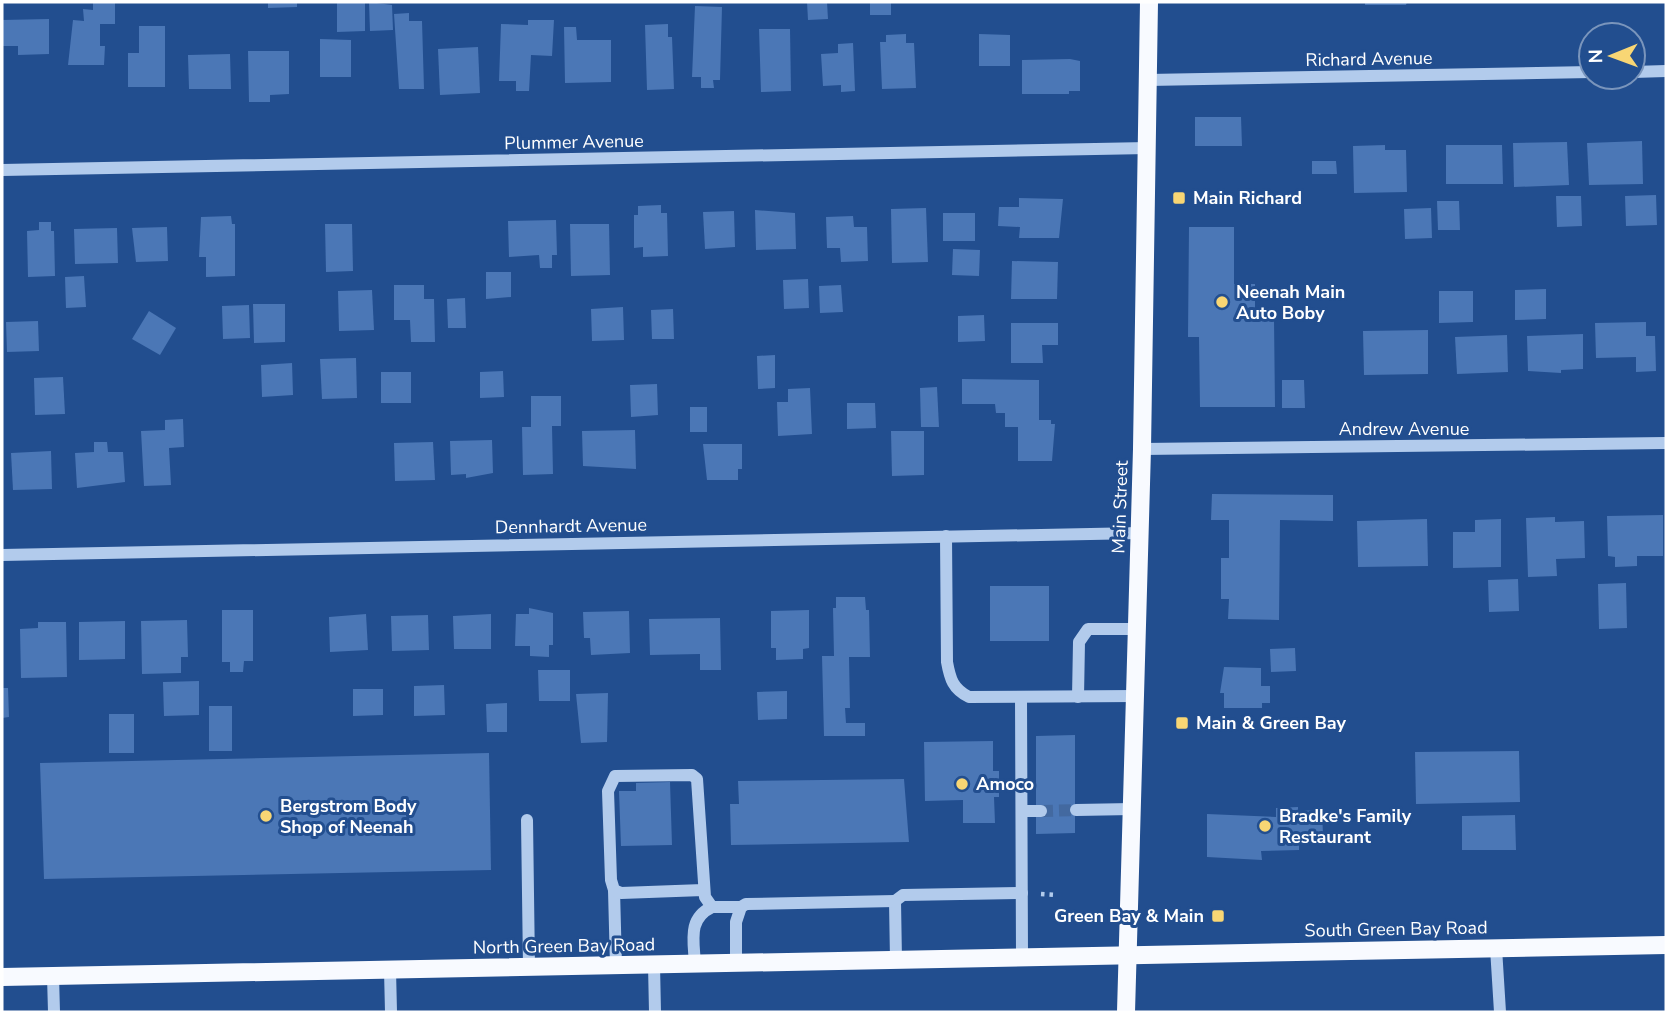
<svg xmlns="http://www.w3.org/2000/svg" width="1668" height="1014" viewBox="0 0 1668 1014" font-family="'Nunito Sans',sans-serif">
<rect width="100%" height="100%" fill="#224e8f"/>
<g fill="#4b77b6">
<polygon points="93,2 115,2 115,24 100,24 100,46 105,46 104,65 68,65 73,20 84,21 83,9 93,10"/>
<polygon points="268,2 297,2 297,7 268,8"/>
<polygon points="337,2 365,2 365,31 337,32"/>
<polygon points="369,2 392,5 393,30 370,31"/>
<polygon points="807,2 827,2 828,19 808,20"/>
<rect x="870" y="2" width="21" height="13"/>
<polygon points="1365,2 1407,2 1406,5 1365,5"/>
<polygon points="695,6 722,7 720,80 713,80 714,88 701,88 701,77 692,77"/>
<polygon points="409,13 409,21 422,21 424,89 399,89 394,14"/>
<polygon points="49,19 49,54 18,55 18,46 2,46 2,20"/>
<polygon points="528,20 554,20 552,56 531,55 529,91 516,91 516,81 499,81 501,24 528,25"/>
<polygon points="668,24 668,37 672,37 674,89 647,90 645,25"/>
<polygon points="139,26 165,26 165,87 128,87 128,53 139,53"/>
<polygon points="564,27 576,27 577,40 611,40 611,82 565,83"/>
<polygon points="759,29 790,29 791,91 761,92"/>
<polygon points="906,34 906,43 914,43 916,88 882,89 880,42 886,42 886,35"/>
<polygon points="979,34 1010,35 1010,66 979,66"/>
<polygon points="320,39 351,40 351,77 320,77"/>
<polygon points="853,43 855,91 841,92 841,85 823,86 821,54 838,53 838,44"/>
<polygon points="478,47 480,93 440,95 438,49"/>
<polygon points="248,51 289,51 289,94 270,95 270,102 249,102"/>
<polygon points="230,54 231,89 189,89 188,55"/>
<polygon points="1070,59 1080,61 1080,91 1069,91 1069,94 1022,94 1022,60"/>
<polygon points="1195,117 1241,117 1242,146 1195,146"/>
<polygon points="1642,141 1643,184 1589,185 1587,143"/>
<polygon points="1567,142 1569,185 1514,187 1513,143"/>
<polygon points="1385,145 1385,150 1406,150 1407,192 1354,193 1353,146"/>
<polygon points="1446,145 1502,145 1503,184 1446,184"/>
<polygon points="1312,161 1336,161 1337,174 1312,174"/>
<polygon points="1656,195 1657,225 1626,226 1625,196"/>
<polygon points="1556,196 1581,196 1582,226 1557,227"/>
<polygon points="1019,198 1063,199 1059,238 1019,238 1020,227 998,226 999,207 1019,207"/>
<polygon points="1437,201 1459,201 1460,230 1438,230"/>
<polygon points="661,205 661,213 667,213 668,256 643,257 643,247 634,248 634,215 638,215 638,206"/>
<polygon points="926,208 928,262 892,263 891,209"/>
<polygon points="1431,208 1432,238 1405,239 1404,209"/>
<polygon points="755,210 795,213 796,249 756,250"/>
<polygon points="734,211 735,247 705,249 703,212"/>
<rect x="943" y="213" width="32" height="28"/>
<polygon points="231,216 232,224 235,224 235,276 206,277 206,257 199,257 201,217"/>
<polygon points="853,216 854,227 867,227 868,261 841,262 840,248 827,248 826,217"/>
<polygon points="556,220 557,255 552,255 552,268 540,268 539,255 509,257 508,221"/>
<polygon points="39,222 51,222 51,231 54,231 55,276 28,277 27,231 39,230"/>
<polygon points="325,224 352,224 353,271 326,272"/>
<polygon points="570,224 609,224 610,275 571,276"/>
<polygon points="167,227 168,261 136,262 132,228"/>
<polygon points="1189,227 1234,227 1234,284 1255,284 1255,319 1274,319 1275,407 1200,407 1199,337 1188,337"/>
<polygon points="117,228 118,263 75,264 74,229"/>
<polygon points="953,249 980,250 979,276 952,275"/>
<polygon points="1012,261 1058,262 1057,299 1011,299"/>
<polygon points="486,272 511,272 511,297 486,299"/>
<polygon points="84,276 86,307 66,308 65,277"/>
<polygon points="808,279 809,308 784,309 783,280"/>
<polygon points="394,285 424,285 424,299 434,299 435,342 411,342 410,320 394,320"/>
<polygon points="841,285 843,312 820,313 819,286"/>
<polygon points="1546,289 1546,319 1515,320 1515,290"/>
<polygon points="372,290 374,330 339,331 338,291"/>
<polygon points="1439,291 1473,291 1473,322 1439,323"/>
<polygon points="465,298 466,328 448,328 447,299"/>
<polygon points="253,304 285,304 285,342 254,343"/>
<polygon points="249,305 250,338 223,339 222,306"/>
<polygon points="623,307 624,340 592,341 591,309"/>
<polygon points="673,309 674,339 652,339 651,310"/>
<polygon points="149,311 176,328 160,355 132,339"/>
<polygon points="984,315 985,341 958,342 958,316"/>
<polygon points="38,321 39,351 7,352 6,322"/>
<polygon points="1646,322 1646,336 1655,336 1656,371 1636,372 1636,357 1596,358 1595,323"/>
<polygon points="1011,323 1058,323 1058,345 1042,345 1043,363 1011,363"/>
<polygon points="1428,330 1428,374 1364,375 1363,331"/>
<polygon points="1583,334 1583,369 1561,370 1561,373 1528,371 1527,336"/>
<polygon points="1507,335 1508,372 1457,374 1455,337"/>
<polygon points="775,355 775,388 758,389 757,356"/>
<polygon points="356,358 357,398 322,399 320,359"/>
<polygon points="292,363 293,395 262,397 261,365"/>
<polygon points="503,371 504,397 480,398 480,372"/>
<rect x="381" y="372" width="30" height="31"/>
<polygon points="63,377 65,414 35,415 34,378"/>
<polygon points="962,379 1039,380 1039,420 1051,420 1051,424 1055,424 1052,461 1018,461 1018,427 1005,427 1005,413 996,413 995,404 962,404"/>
<polygon points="1282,380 1304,380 1305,408 1282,408"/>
<polygon points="657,384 658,415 631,417 630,385"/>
<polygon points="937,387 939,427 921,427 920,388"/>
<polygon points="810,388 812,434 778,436 777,402 788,402 788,389"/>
<polygon points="531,396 561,396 561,426 552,426 553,474 523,475 522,427 531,427"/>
<polygon points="847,403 875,403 876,428 847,429"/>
<rect x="690" y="407" width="17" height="25"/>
<polygon points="183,419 184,447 169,448 171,485 144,486 141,431 165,430 165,420"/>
<polygon points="635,430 636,469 583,466 582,431"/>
<polygon points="891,431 924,431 924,475 892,476"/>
<polygon points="492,440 493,473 466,478 466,474 451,475 450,441"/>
<polygon points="94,442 107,442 108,452 123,452 125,482 77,488 75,453 94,452"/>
<polygon points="433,442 435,480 395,481 394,443"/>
<polygon points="703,444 742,444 742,469 738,469 738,480 707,480"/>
<polygon points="51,451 52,489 13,490 11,453"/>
<polygon points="1212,494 1333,495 1333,521 1280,520 1279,620 1228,619 1229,599 1221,599 1221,558 1229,558 1229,520 1211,520"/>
<polygon points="1663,515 1663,556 1637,556 1637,566 1615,567 1615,557 1608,556 1607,516"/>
<polygon points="1555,517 1555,522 1584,521 1585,558 1556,559 1557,576 1528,577 1526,518"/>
<polygon points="1427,519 1428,566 1358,567 1357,521"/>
<polygon points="1501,519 1501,567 1453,568 1453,532 1475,532 1475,520"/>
<polygon points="1518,579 1519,611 1489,612 1488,580"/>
<polygon points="1626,583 1627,628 1599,629 1598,584"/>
<rect x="990" y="586" width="59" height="55"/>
<polygon points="836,597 865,597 866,610 869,610 870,657 849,657 850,708 845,708 846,723 865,723 865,736 824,736 822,656 834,656 833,608 836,608"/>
<polygon points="529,608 553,613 553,645 549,645 549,657 530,656 530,646 515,646 516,614 529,614"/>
<polygon points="222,610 253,610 253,661 244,661 243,672 230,672 230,662 222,662"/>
<polygon points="809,610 809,648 803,649 803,659 776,660 776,648 771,648 771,611"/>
<polygon points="629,611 630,653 591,655 590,638 584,638 583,612"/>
<polygon points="366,614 368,650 330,652 329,617"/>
<polygon points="491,614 491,649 454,649 453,616"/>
<polygon points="428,615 429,650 392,651 391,616"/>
<polygon points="720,618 721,670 700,670 700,654 650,655 649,619"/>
<polygon points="187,620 188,657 181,657 181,673 142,674 141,621"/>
<polygon points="125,621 125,659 79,660 79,622"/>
<polygon points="38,622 66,622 67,677 21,678 20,629 38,628"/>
<polygon points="1295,648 1296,671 1271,672 1270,649"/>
<polygon points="1224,667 1261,668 1261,686 1270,686 1270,703 1262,703 1262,708 1224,708 1224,693 1220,693"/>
<polygon points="538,670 570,670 570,701 539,701"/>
<polygon points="199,681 199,715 164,716 163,682"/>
<polygon points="444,685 445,715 414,716 414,686"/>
<polygon points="2,688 8,688 9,717 2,718"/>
<polygon points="353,689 383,689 383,715 353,716"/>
<polygon points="787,691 787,719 758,720 757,692"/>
<polygon points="608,693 607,742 581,743 576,694"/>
<polygon points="507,703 507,732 487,732 486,704"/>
<rect x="209" y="706" width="23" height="45"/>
<rect x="109" y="714" width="25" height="39"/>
<polygon points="1075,735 1075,833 1036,834 1036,736"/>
<polygon points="993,741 993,771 999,771 999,797 994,797 995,823 963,823 963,800 925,801 924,742"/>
<polygon points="1519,751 1520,802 1416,804 1415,752"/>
<polygon points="489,753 491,870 44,879 40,763"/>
<polygon points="904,779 909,842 731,845 730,804 739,804 738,781"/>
<polygon points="670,782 672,845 621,846 619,791 636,791 636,783"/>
<polygon points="1298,807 1298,811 1322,810 1323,835 1299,835 1299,850 1261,851 1262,860 1207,857 1207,814 1276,817 1276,808"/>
<polygon points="1515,815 1516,850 1462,850 1462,816"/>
</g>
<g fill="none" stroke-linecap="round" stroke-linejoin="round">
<polyline stroke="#4369a0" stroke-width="12" stroke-dasharray="12 6" stroke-linecap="butt" points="1041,811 1076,810"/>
<polyline stroke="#b2cbec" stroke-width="4.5" stroke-dasharray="3.5 5" stroke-linecap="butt" points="1041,894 1056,895"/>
<g stroke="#b2cbec" stroke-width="12">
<polyline points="1633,72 1666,71"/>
<polyline points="1148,80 1591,72"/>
<polyline points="2,170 1148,148"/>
<polyline points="1142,449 1666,443"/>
<path d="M946,536L947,662C950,679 953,689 969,697L1136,696"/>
<polyline points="2,555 1140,533"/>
<polyline points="1021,697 1022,957"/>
<polyline points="1078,697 1079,642 1088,629 1137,629"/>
<polyline points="1076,810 1132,809"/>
<polyline points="1022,811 1041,811"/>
<polyline points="527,820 529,967"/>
<polyline points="614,890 616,966"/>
<polyline points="703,890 621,893 614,890 611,880 608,791 615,776 692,775 697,779 705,897 712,907 741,907"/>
<polyline points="1496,948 1500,1012"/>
<polyline points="896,960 895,901 903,895 1022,893"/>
<polyline points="736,964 736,922 741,907 746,904 895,901"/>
<polyline points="654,965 655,1012"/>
<path d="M695,965C694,941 687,919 712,907"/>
<polyline points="390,970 391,1012"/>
<polyline points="53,976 54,1012"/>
</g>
<g stroke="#f8faff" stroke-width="18">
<polyline points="2,977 1666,945"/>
<polyline points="1126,1012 1142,449 1149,2"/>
</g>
</g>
<g fill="#f8d674" stroke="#224e8f" stroke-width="2.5">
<rect x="1172" y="191" width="14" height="14" rx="3.5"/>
<circle cx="1222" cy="302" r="7"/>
<rect x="1175" y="716" width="14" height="14" rx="3.5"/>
<circle cx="962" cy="784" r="7"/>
<circle cx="266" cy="816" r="7"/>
<circle cx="1265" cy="826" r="7"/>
<rect x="1211" y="909" width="14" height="14" rx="3.5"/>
</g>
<g text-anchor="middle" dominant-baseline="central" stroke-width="6" stroke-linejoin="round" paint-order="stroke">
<g font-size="18" fill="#fff" stroke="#224e8f">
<text transform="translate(1369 59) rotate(-1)">Richard Avenue</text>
<text transform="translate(574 142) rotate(-1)">Plummer Avenue</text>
<text x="1404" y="429">Andrew Avenue</text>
<text transform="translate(1120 507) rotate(-88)">Main Street</text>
<text transform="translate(571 526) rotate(-1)">Dennhardt Avenue</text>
<text transform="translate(1396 929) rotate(-1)">South Green Bay Road</text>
<text transform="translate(564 946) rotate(-1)">North Green Bay Road</text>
</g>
<g font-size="18" font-weight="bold" fill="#fff" stroke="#224e8f" text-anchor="start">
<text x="1193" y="198">Main Richard</text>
<text x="1236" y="292">Neenah Main<tspan x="1236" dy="21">Auto Boby</tspan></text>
<text x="1196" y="723">Main &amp; Green Bay</text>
<text x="976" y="784">Amoco</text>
<text x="280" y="806">Bergstrom Body<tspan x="280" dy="21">Shop of Neenah</tspan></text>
<text x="1279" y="816">Bradke's Family<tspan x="1279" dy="21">Restaurant</tspan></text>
<text x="1204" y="916" text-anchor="end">Green Bay &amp; Main</text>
</g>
</g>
<rect width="1668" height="1014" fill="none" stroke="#ffffff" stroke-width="7"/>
<g transform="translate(1612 56) rotate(269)"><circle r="33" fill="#224e8f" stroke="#7a95bc" stroke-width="2"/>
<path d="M0-5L12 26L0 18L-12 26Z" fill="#f8d674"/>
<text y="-10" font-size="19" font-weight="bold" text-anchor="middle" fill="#ffffff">N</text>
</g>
</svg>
